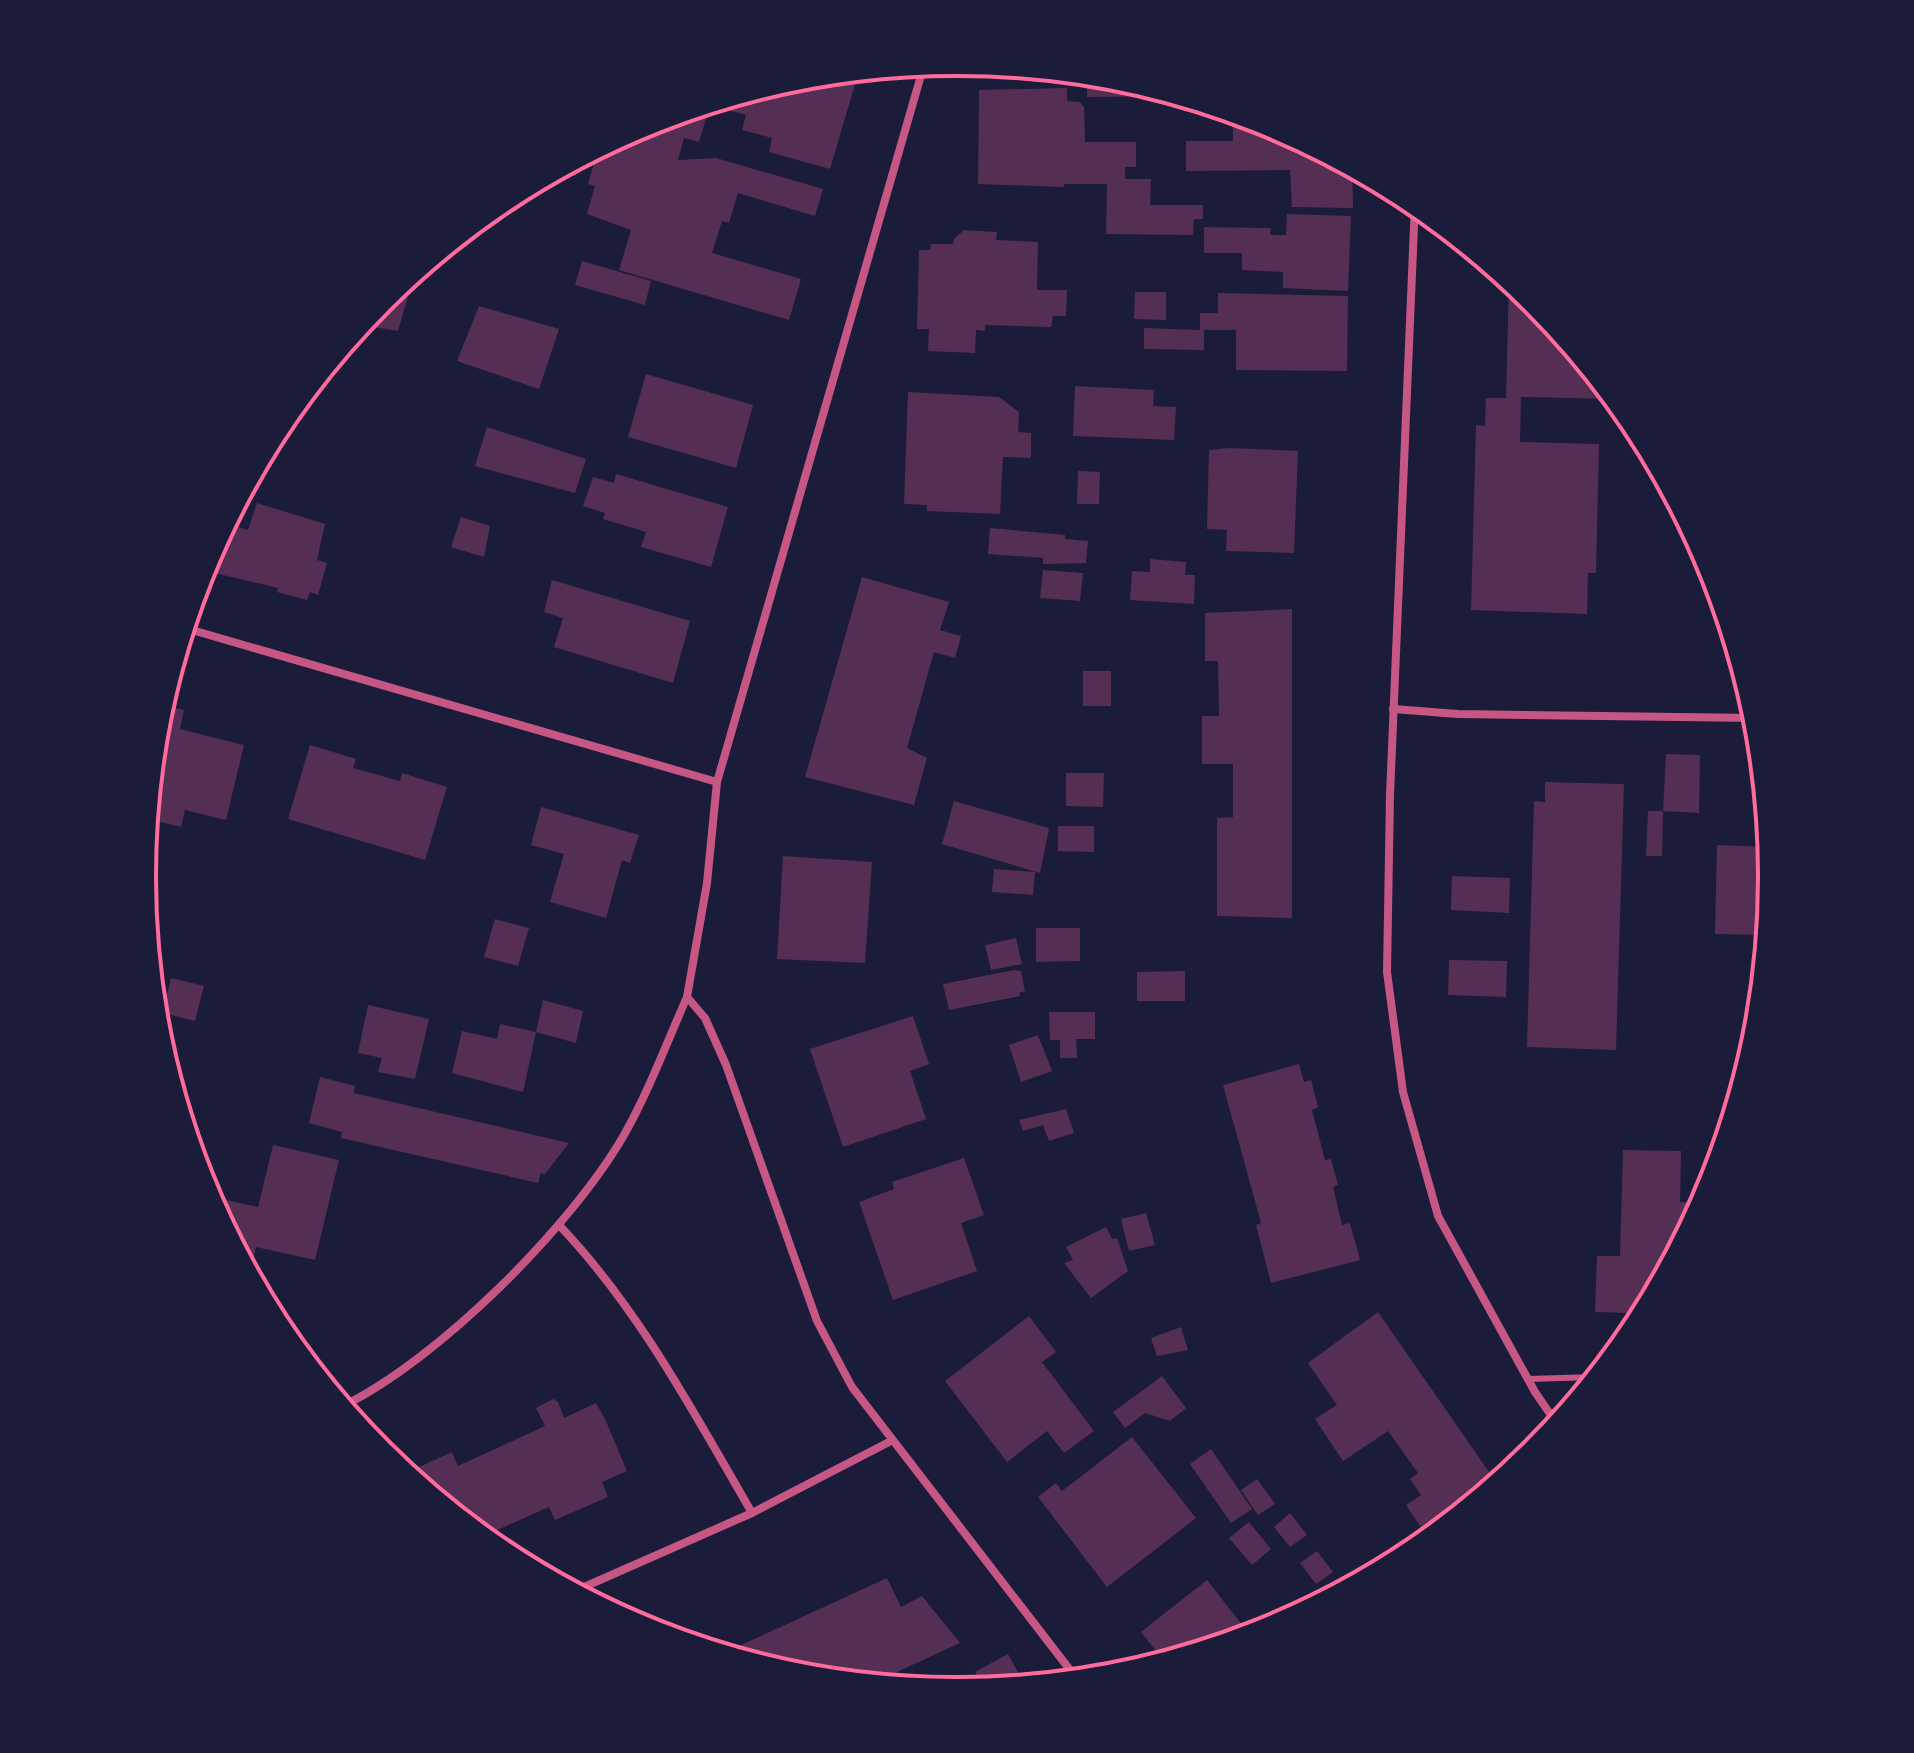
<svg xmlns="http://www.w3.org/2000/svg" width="1914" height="1753" viewBox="0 0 1914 1753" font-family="'Asap Condensed',sans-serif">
<rect width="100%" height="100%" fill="#1b1b3a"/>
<g fill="#542f53">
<polygon points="832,74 856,81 830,169 769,152 772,138 742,130 746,115 710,105 699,142 684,138 678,160 716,158 823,189 815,216 738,193 729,223 722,221 712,253 801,279 789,320 619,270 631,230 587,214 595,186 588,184 598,149 622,137 630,139 633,131 646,124 799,78"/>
<polygon points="1087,75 1116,78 1173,96 1087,97"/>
<polygon points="1067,88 1067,101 1080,102 1084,107 1085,142 1136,142 1136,167 1125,167 1125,179 1151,179 1150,205 1203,205 1203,219 1194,219 1193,235 1106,234 1107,184 1064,184 1064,187 978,184 979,90"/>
<polygon points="1233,120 1269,124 1352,169 1353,208 1292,207 1290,170 1186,171 1186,141 1233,141"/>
<polygon points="1287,214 1351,216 1348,291 1283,288 1283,272 1242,270 1242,253 1204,253 1204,227 1271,228 1270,235 1286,235"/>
<polygon points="964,230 997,232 996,240 1038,242 1037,290 1067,290 1066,316 1053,316 1051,327 985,325 985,331 976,330 975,353 928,351 929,329 917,329 919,250 930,250 931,244 953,244 954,239"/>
<polygon points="457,238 451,259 436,255"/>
<polygon points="582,261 651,281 645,305 575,285"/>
<polygon points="415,272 398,331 361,325 381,300"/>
<polygon points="1509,281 1533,301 1614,399 1521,397 1520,442 1599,444 1596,573 1588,573 1587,614 1471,610 1476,425 1485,426 1486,398 1506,398"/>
<polygon points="1135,292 1166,292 1166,320 1134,319"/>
<polygon points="1218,293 1348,296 1347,371 1236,370 1236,330 1204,330 1204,350 1144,349 1144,328 1200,330 1200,313 1218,313"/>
<polygon points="479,306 559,329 539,389 457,361"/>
<polygon points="646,374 753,405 736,468 628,437"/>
<polygon points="1075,386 1154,390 1153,406 1176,407 1174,440 1073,436"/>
<polygon points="908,392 999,397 1019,412 1018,432 1031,433 1031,458 1003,457 1000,514 927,511 927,505 904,504"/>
<polygon points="487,427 586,459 575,493 475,466"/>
<polygon points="1229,448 1298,451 1294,553 1226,551 1227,530 1207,529 1209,450"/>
<polygon points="1078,471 1100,472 1099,504 1077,504"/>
<polygon points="616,474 728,507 711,567 641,547 646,532 603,519 605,513 583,506 593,477 614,483"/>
<polygon points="257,503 325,524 317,560 327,563 318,595 310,592 307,600 277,592 278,588 206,571 205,564 227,524 248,530"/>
<polygon points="461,517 490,526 484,557 451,547"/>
<polygon points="990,528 1065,535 1065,539 1088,541 1086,563 1043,564 1043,558 988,554"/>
<polygon points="1150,559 1186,562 1185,575 1195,575 1194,604 1130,600 1132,571 1150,572"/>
<polygon points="1043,570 1083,573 1080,601 1040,598"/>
<polygon points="862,577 949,602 940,630 961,636 955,658 934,652 907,748 927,758 914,805 805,777"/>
<polygon points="552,580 690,621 673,683 554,647 563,618 544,612"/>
<polygon points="1292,609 1292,918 1217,916 1217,818 1233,817 1233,764 1202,764 1202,716 1219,716 1218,661 1205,661 1205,613"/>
<rect x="1083" y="671" width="28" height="35"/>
<polygon points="162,705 184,710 180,729 244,745 226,820 185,810 181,827 148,819"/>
<polygon points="310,745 356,759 353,768 400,781 402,773 447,787 425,860 288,819"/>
<polygon points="1666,754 1700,755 1699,813 1663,811 1662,856 1646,856 1648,811 1663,811"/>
<polygon points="1757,758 1760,758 1766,816 1754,816"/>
<polygon points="1066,773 1104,773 1103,807 1066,806"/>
<polygon points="1545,782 1624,784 1616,1050 1527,1047 1534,801 1545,802"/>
<polygon points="954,801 1049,828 1040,873 942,844"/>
<polygon points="541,807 639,835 630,863 622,860 606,918 550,902 564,854 531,845"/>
<polygon points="1058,826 1094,826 1094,852 1058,851"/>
<polygon points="1717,845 1769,847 1771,877 1766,935 1715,934"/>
<polygon points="783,856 872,862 865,963 777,959"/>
<polygon points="994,869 1035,872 1033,895 992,892"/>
<polygon points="1452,876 1510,878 1509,913 1451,910"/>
<polygon points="495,919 529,928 518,966 484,957"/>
<polygon points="1036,928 1080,928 1080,961 1036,962"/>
<polygon points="1016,938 1022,964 991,970 985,945"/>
<polygon points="1449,960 1507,961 1506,997 1448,995"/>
<polygon points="1014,970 1021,971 1025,991 1019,993 1020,996 949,1010 943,984"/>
<polygon points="1185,971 1185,1001 1137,1001 1137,972"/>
<polygon points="171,978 204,986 195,1021 163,1013"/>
<polygon points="543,1000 583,1011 576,1043 536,1032"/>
<polygon points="368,1005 429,1019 415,1079 378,1072 382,1058 358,1053"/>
<polygon points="1049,1012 1095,1012 1095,1039 1076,1039 1077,1058 1060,1058 1060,1040 1050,1040"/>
<polygon points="913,1016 929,1064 910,1071 926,1119 843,1147 810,1049"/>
<polygon points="500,1024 536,1032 523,1092 452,1073 462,1031 497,1039"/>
<polygon points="1038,1035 1052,1071 1021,1082 1009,1045"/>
<polygon points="1299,1064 1304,1082 1311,1080 1318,1107 1312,1110 1325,1160 1331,1159 1338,1185 1333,1187 1342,1225 1350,1223 1360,1260 1271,1283 1256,1225 1261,1223 1223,1085"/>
<polygon points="320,1077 355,1086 354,1093 569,1143 545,1174 541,1173 538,1183 341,1138 342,1132 309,1123"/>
<polygon points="1066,1109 1074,1133 1049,1141 1043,1125 1023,1131 1019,1120"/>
<polygon points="273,1145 339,1160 315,1260 256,1247 253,1261 242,1258 208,1196 258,1207"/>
<polygon points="1623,1150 1681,1151 1680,1202 1702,1203 1632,1332 1626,1332 1627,1313 1595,1312 1597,1256 1620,1256"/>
<polygon points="964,1158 984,1215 961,1223 977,1271 893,1300 859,1202 894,1189 892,1182"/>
<polygon points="1146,1213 1155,1245 1129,1251 1121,1219"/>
<polygon points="1106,1227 1112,1239 1117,1238 1128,1271 1091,1298 1064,1263 1073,1260 1066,1247"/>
<polygon points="1378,1312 1496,1482 1450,1521 1446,1516 1422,1529 1406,1505 1421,1495 1410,1479 1418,1473 1388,1431 1343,1461 1315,1419 1337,1405 1308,1363"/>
<polygon points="1029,1316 1056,1352 1042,1362 1094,1431 1064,1453 1047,1431 1007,1462 945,1381"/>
<polygon points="1181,1327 1188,1350 1157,1356 1151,1338"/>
<polygon points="1162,1376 1186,1408 1170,1421 1145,1413 1125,1428 1113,1412"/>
<polygon points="553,1399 558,1402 564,1418 596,1403 605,1419 627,1471 602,1482 608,1497 555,1520 549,1507 495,1531 501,1545 497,1547 406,1473 452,1452 458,1466 545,1426 536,1408"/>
<polygon points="1132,1437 1196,1518 1107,1587 1038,1497 1056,1483 1062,1491"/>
<polygon points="1211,1449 1252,1509 1231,1523 1190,1464"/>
<polygon points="1257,1479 1275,1504 1258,1515 1241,1490"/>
<polygon points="1290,1513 1307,1535 1290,1547 1274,1527"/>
<polygon points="1249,1522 1271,1549 1252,1565 1229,1538"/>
<polygon points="1317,1551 1333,1572 1316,1584 1300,1563"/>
<polygon points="887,1578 901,1607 922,1596 960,1643 873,1683 868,1678 861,1682 798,1675 724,1653"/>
<polygon points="1207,1580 1250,1635 1164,1661 1141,1632"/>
<polygon points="1008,1654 1019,1674 994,1687 984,1688 975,1672"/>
</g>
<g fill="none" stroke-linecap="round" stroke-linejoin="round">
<polyline stroke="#c65784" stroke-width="6" points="1528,1379 1595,1377"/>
<g stroke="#c65784" stroke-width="8">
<polyline points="924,65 717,782 707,883 687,997 705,1018 726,1065 817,1321 852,1387 1077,1679"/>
<polyline points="1415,203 1390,795 1387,972 1403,1092 1438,1216 1535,1392 1557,1424"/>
<polyline points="185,628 717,782"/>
<polyline points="1393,709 1458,714 1756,718"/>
<path d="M559,1225C639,1309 694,1413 752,1513"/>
<path d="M343,1406C439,1359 571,1227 624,1135C649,1091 667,1042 687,997"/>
<polyline points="575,1591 752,1513 891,1441"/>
</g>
</g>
<path d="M0 0H1914V1753H0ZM956 76H958A800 800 0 0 1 1758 876V877A800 800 0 0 1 958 1677H956A800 800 0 0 1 156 877V876A800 800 0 0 1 956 76Z" fill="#1b1b3a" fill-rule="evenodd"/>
<path fill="none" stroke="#ff6b9d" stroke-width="4" d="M956 76H958A800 800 0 0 1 1758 876V877A800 800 0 0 1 958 1677H956A800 800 0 0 1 156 877V876A800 800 0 0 1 956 76Z"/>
</svg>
